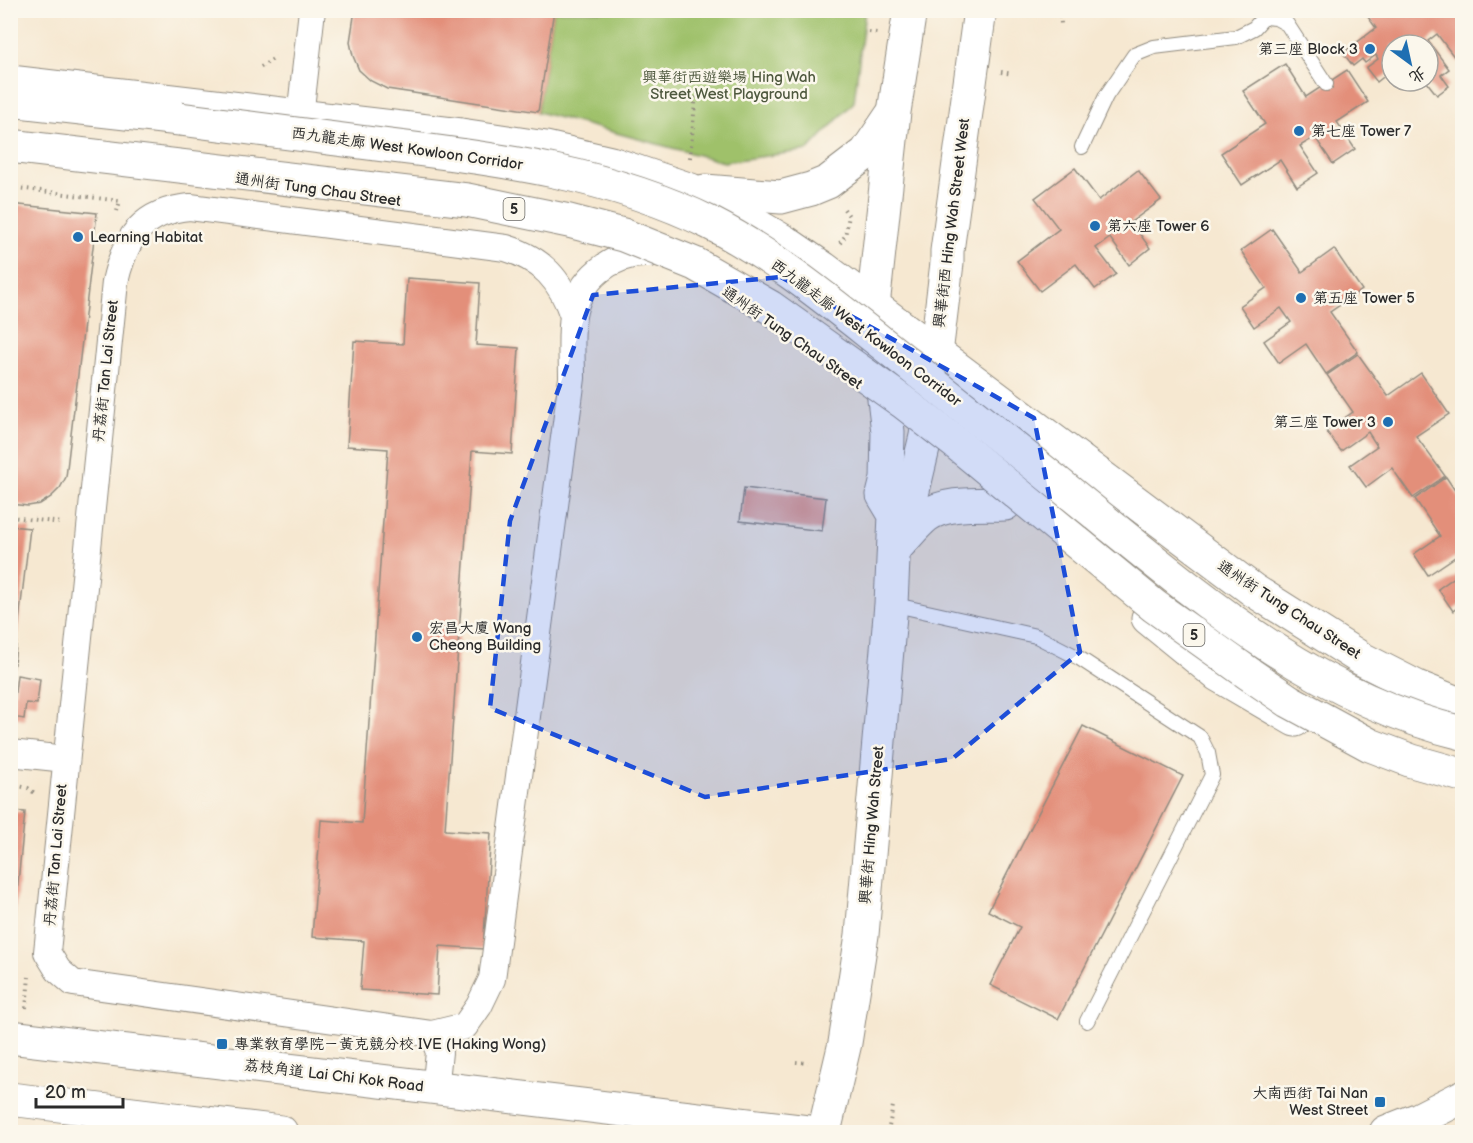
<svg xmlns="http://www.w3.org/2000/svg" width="1473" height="1143" viewBox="0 0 1473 1143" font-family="'Balsamiq Sans','LXGW WenKai TC',sans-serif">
<rect width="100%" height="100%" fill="#fbf7ec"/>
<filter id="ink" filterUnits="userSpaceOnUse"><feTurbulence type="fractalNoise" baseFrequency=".0167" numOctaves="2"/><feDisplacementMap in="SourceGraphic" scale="12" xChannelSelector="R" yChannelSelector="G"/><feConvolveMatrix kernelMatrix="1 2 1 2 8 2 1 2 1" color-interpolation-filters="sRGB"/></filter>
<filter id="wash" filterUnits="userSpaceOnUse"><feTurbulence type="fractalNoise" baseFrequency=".008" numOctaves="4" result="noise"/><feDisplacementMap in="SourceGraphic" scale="24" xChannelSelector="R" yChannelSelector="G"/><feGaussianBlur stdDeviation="1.35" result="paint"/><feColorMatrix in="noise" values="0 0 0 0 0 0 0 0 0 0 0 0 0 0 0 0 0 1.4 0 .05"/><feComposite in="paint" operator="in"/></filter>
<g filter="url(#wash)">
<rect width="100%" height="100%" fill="#f6e8d1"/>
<polygon fill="#9fc16b" stroke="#65764b" stroke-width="1.5" points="554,11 865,11 854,102 808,150 724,162 538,112"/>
<g id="blocks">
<g fill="#e38f7a">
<polygon points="355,10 554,10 538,112 387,89 371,81 359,70 353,56 350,42"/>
<polygon points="1363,10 1462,10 1462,59 1458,62 1437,34 1428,41 1449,69 1441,75 1449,86 1437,95 1426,81 1428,81 1428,45 1392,45 1392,70 1377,82 1366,68 1378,59 1376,55 1365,63 1362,59 1353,66 1343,53 1376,28"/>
<polygon points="1285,64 1306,97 1347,70 1368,102 1337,122 1355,149 1333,164 1315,137 1300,146 1318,173 1297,187 1280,160 1242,185 1221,153 1265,124 1243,91"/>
<polygon points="1075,168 1099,200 1138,170 1161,200 1131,222 1150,248 1129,265 1110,238 1096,248 1116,274 1095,289 1076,264 1040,291 1017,261 1059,229 1035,198"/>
<polygon points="10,204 97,213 66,477 60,488 51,497 40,504 28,506 10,504"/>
<polygon points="1272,229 1302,272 1334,249 1362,290 1330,312 1358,352 1326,374 1306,344 1279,363 1264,341 1291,322 1281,308 1254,327 1240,306 1266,288 1241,251"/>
<polygon points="407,278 480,283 476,345 519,348 512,454 472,451 445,830 491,833 483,949 440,946 437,995 360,990 364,941 312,937 321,820 362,823 388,449 347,446 354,341 403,344"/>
<polygon points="1358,354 1388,396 1421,373 1449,414 1416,436 1445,476 1413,498 1392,468 1366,487 1350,465 1377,446 1368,432 1341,451 1326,431 1353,412 1327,375"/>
<polygon points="1446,477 1462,501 1462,567 1455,557 1428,575 1414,554 1440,536 1415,499"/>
<polygon points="744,488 826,498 822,531 740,521"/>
<polygon points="10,526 30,528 12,680 10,679"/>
<polygon points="1462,572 1462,604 1453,611 1438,589"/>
<polygon points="17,675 40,679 37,704 26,703 24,719 12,717"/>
<polygon points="1083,726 1183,776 1058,1019 990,985 1020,927 988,911"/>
<polygon points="10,811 25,812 12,943 10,943"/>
</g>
</g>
</g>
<g filter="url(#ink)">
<use href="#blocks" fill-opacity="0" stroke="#908a7e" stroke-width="1.5"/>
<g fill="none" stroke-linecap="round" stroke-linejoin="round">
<g stroke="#908a7e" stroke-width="16">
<g id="lane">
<polyline points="1264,17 1276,18 1287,24 1326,84"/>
<polyline points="1082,147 1106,96 1134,55 1154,47 1236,37 1254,28 1264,17 1266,10"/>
<polyline points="891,604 1036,636 1079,658 1200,737 1208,753 1212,775 1087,1021"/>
</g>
</g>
<g stroke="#908a7e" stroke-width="28">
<g id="street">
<polyline points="300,117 312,10"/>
<path d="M573,316C561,280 542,259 506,248L190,207C142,211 125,238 115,282L47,952L58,970L73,983L432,1034L465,1026L479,1006L492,979L572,378C572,358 570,336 573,316C579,279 612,252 649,254"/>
<polyline points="10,753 66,759"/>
<polyline points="432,1034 439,1052 436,1081 443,1089"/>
</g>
</g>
<g stroke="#908a7e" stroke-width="35">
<g id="secondary">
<polyline points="10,82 461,135 546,148 611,163 691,190 727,208 785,242 823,268 1253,590 1362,659 1417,687 1462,705"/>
<polyline points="705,191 781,197 811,189 828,182 866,153 891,116"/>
<polyline points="895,515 911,499 926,436 947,263 947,251 980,10"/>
<path d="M896,547C906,537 915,525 926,516C946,501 981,505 1005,504"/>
<polyline points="1148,618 1218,675 1295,720"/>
<polyline points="824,1132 845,1043 862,935 891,604 895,515 883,495 887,479 888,432 873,306 894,112 910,10"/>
</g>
</g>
<g stroke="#908a7e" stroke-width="35">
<g id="primary">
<polyline points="10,1037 808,1132"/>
<polyline points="10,1099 281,1132"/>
<polyline points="1386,1132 1419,1119 1462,1097"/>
</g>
</g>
<g stroke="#908a7e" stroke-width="35">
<polyline id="highway" points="10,100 180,119"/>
</g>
<g stroke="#908a7e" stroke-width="4" stroke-dasharray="1.5 4.5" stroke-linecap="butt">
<polyline points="1060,10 1061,24"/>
<polyline points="869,32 877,33"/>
<polyline points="261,67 276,57"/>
<polyline points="1001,72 1012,74"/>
<polyline points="690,158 696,92"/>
<polyline points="10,187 120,201 117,211"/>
<polyline points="840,243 845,236 849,216 844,209"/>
<polyline points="10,517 63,523"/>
<polyline points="10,784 28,788 37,795"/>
<polyline points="26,1008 29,977"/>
<polyline points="796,1062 808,1063"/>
<polyline points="888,1132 893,1106"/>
</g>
<use href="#lane" stroke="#fff" stroke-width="14"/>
<use href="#street" stroke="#fff" stroke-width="26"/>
<use href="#secondary" stroke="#fff" stroke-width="33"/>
<use href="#primary" stroke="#fff" stroke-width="33"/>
<use href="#highway" stroke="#fff" stroke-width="33"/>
<g stroke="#908a7e" stroke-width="35" stroke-linecap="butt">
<g id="highway-bridge">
<path d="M180,119C251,128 321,137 391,146C499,159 612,174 710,223C771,254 825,298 878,340C949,396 1020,452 1090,509C1203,601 1317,698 1462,733"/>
<polyline points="10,146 467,200 569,221 623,235 695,264 770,307 903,402 956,443 1154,606 1248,673 1289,701 1370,745 1412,761 1462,775"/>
</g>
</g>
<use href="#highway-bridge" stroke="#fff" stroke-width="33"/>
</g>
</g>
<path fill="#1d4ed8" fill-opacity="0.2" stroke="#1d4ed8" stroke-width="4.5" stroke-dasharray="12 8" stroke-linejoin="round" d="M781,277L1034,418L1080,652L952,759L705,797L490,708L510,521L593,295Z"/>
<g fill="#1f6fb2" stroke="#fbf7ec" stroke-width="2">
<circle cx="1370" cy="49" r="6"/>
<circle cx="1299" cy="131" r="6"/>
<circle cx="1095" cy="226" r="6"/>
<circle cx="78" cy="237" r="6"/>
<circle cx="1301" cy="298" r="6"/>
<circle cx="1388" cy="422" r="6"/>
<circle cx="417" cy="637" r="6"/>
<rect x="216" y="1038" width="12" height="12" rx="3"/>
<rect x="1374" y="1096" width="12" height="12" rx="3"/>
</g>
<g text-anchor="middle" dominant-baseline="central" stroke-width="5" stroke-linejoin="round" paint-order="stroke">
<g fill="#fbf7ec" stroke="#696865" stroke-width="1.5">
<rect x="503.5" y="198" width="21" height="22" rx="4.5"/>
<rect x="1183.5" y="624" width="21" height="22" rx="4.5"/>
</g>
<g font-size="14" font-weight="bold" fill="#2b2b2b">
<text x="514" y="209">5</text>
<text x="1194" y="635">5</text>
</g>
<g font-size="15" fill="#2b2b2b" stroke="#fbf7ec" text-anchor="start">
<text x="1358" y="49" text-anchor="end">第三座 Block 3</text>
<text x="1311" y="131">第七座 Tower 7</text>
<text x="1107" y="226">第六座 Tower 6</text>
<text x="90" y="237">Learning Habitat</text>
<text x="1313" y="298">第五座 Tower 5</text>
<text x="1376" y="422" text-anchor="end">第三座 Tower 3</text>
<text x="429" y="628">宏昌大廈 Wang<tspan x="429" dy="17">Cheong Building</tspan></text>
<text x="234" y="1044">專業教育學院－黃克競分校 IVE (Haking Wong)</text>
<text x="1368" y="1093" text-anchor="end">大南西街 Tai Nan<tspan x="1368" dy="17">West Street</tspan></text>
</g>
<g font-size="15" fill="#4e583e" stroke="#fbf7ec">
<text x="729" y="77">興華街西遊樂場 Hing Wah<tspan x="729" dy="17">Street West Playground</tspan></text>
</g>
<g font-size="15" fill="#2b2b2b" stroke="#fbf7ec">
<text transform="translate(407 149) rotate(8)">西九龍走廊 West Kowloon Corridor</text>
<text transform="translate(318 190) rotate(8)">通州街 Tung Chau Street</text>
<text transform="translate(952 223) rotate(-83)">興華街西 Hing Wah Street West</text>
<text transform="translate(866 333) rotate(37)">西九龍走廊 West Kowloon Corridor</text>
<text transform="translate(792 338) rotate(35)">通州街 Tung Chau Street</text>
<text transform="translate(106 371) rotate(-84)">丹荔街 Tan Lai Street</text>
<text transform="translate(1289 610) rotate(33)">通州街 Tung Chau Street</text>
<text transform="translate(872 825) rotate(-85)">興華街 Hing Wah Street</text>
<text transform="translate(56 855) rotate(-85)">丹荔街 Tan Lai Street</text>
<text transform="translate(334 1076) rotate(7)">荔枝角道 Lai Chi Kok Road</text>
</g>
</g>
<rect width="1473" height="1143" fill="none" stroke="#fbf7ec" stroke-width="36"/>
<g transform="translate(1410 63) rotate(147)"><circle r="28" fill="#fbf7ec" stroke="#a8a59f" stroke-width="1.5"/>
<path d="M0-4.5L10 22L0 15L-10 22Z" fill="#1f6fb2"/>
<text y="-9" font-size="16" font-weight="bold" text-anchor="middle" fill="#2b2b2b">北</text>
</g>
<path d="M36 1098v9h87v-9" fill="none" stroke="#2b2b2b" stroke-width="3"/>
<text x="45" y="1098" font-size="18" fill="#2b2b2b" stroke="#fbf7ec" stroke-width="4.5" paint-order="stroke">20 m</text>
</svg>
